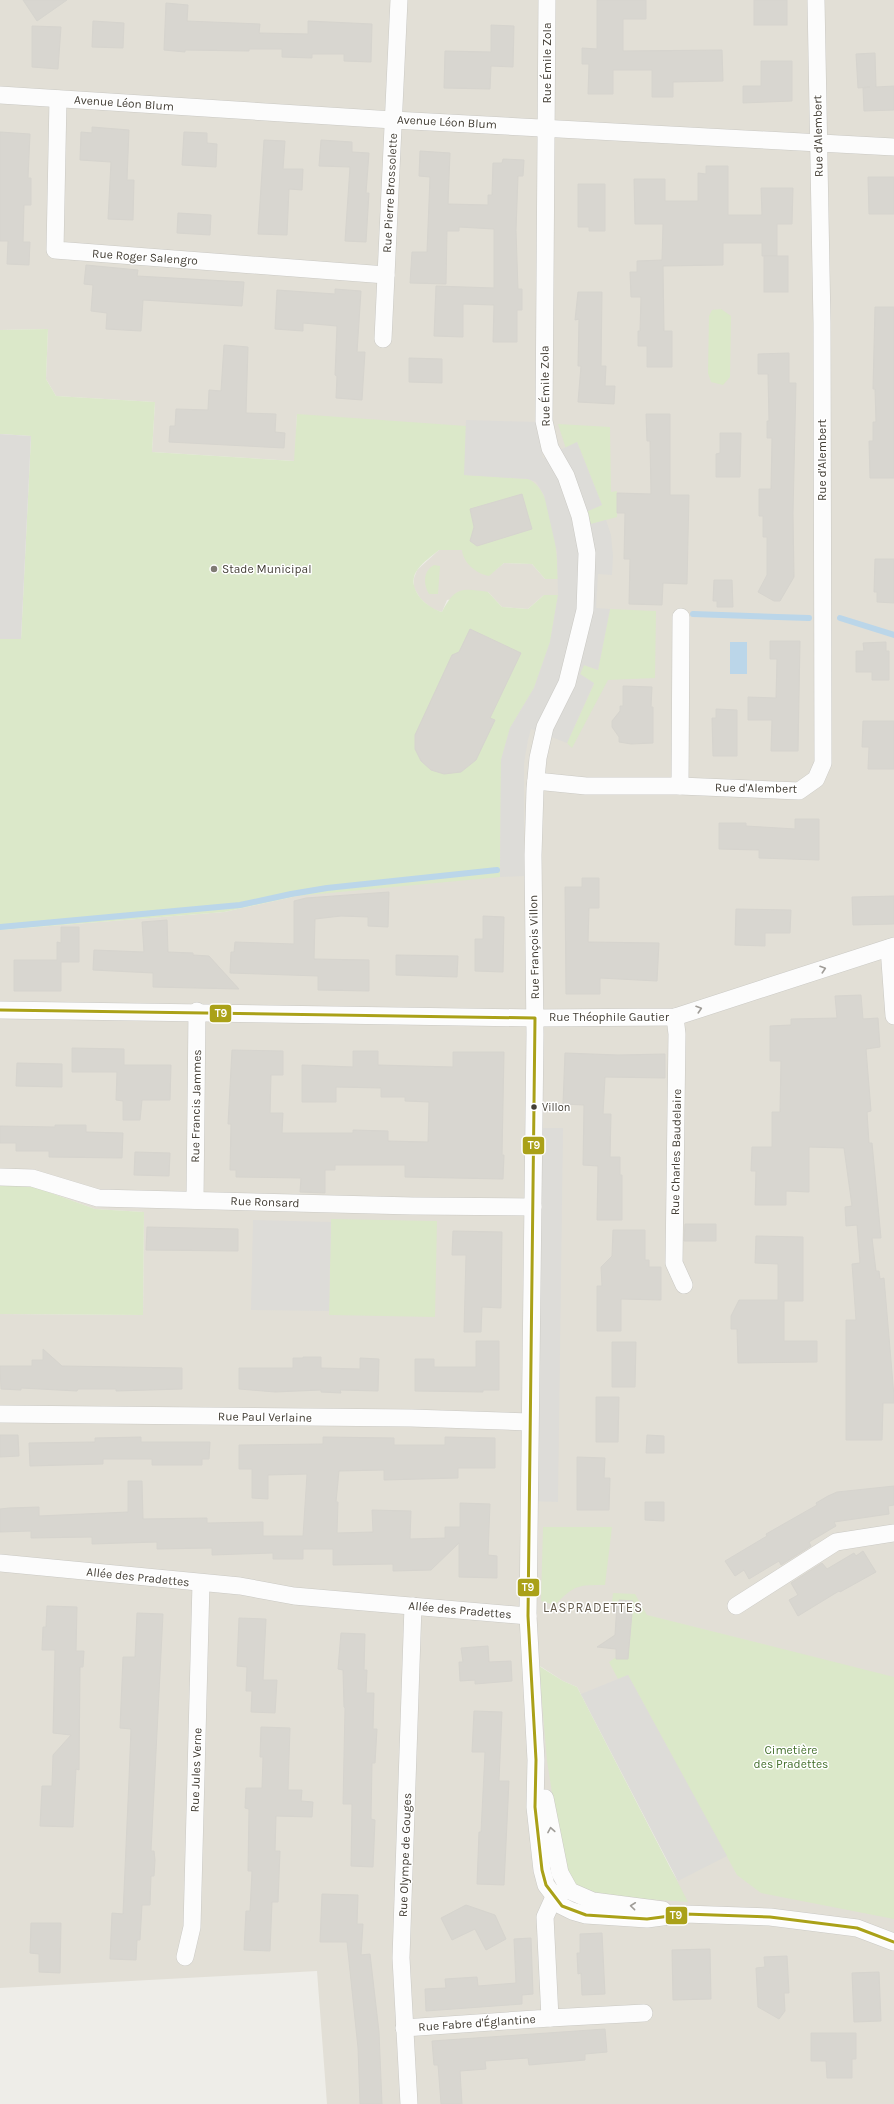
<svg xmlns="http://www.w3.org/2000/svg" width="894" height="2104" viewBox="0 0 894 2104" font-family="Karla,sans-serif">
<rect width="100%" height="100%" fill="#eeede8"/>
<path fill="#e2dfd6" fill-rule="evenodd" d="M0,0H894V2104H327L317,1971L0,1988V1314L143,1315L144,1212L95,1209L29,1185H0V930L224,912L297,896L544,595L528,609L502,607L488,592L447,600L442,612L432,609L420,598L414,588V578L417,570L439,550H462L489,575L504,563L532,564L545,579H558L297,414L295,461L152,452L155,402L56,396L46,379L48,329L0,330ZM540,1666L563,1681L577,1687L678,1881Z"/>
<g fill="#dbe8c9">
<polygon points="721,309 731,316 730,377 723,385 711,382 708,373 709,316 712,310"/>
<path d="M48,329L46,379L56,396L155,402L152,452L294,461L297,414L466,426L465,475L528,479C554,489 557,554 558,579H545L532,564L504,563L489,576C477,574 463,563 462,550H439C432,556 423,562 418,569C404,587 426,608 442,612C455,587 461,588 488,592L502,607L528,609L544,595H558L550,642L534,688L510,728L501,760L500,877L297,896L224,912L0,930V639H21L31,436L0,434V330Z"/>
<polygon points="558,424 610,427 611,492 617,491 617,517 591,524 586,511 602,505 577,442 566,449"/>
<path d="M434,565L440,566L438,594H429C423,584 423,571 434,565Z"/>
<polygon points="610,609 656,611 655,678 608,680 572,748 567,743 594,684 580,674 584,665 598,670"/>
<polygon points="0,1185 29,1185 95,1209 144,1212 143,1315 0,1314"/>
<polygon points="331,1219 437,1221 435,1317 329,1315"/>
<path d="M543,1527H612L605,1585C578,1585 574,1585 555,1605L541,1601Z"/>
<polygon points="613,1593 635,1594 647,1615 894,1677 894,1919 761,1893 737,1875 628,1675 618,1679 609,1662 619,1655 621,1650 629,1650 633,1605 612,1602"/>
<polygon points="539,1666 563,1681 577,1687 688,1902 592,1895 573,1885 564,1869 547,1761"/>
</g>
<g fill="#dddcd8">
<polygon points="466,420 538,422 543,458 577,442 602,505 586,512 591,524 606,520 611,535 613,556 612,575 598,574 596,608 610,609 598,670 584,665 580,674 594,683 567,743 531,729 528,740 524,763 524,876 500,877 501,760 510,728 534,688 550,642 558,595 557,552 544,495 536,482 528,479 464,475"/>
<polygon points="0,434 31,436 21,639 0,639"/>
<polygon points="534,1128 563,1128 558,1502 529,1501"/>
<polygon points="253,1220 331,1222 329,1311 251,1310"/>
<polygon points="628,1675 727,1856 678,1881 581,1694"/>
</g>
<rect fill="#bbd6e9" x="730" y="642" width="17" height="32"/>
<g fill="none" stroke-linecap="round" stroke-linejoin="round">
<g stroke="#bbd6e9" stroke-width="6">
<polyline points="693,614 809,618"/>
<polyline points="840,618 894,635"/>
<polyline points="0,927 240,905 291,894 327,888 497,870"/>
</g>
</g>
<g fill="#d8d6d0" stroke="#d6d4ce">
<polygon points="23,0 67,0 37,21"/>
<polygon points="597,0 646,0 646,19 623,19 623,51 722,50 723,81 673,82 673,97 652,97 652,70 613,70 613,94 588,94 589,64 582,64 582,48 597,49"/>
<rect x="754" y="0" width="33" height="25"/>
<polygon points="166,3 188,5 187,21 260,24 259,33 308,34 308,21 372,24 371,62 344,61 344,54 312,54 312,58 282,57 282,49 249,49 249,51 185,50 185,52 164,50"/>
<polygon points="93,21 124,23 123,48 92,47"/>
<polygon points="491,25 514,26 513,67 491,66 490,89 444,88 445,51 491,52"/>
<polygon points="32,26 61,27 58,69 32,67"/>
<polygon points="875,53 876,87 894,86 894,110 864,111 863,88 870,87 858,88 856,54"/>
<polygon points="761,61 792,61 792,101 743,103 743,86 761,86"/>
<polygon points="92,127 129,130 127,180 134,180 133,220 108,219 111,162 80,160 81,132 92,133"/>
<polygon points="0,132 30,134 28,178 31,178 31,205 24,205 23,242 30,242 29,265 7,264 8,241 0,241"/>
<polygon points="184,132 207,133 207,143 217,144 216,167 182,165"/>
<polygon points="264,140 285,141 283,169 303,169 302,190 289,189 287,235 258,234"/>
<polygon points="321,140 352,142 352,152 369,153 366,193 369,193 366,242 345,241 350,167 319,166"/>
<polygon points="420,151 450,153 448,204 488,205 488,195 492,195 493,163 502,163 503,159 524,160 523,176 518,176 516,230 518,289 522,289 522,310 517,310 517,342 493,342 494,305 463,304 463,337 434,336 436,286 494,288 494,229 459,227 459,231 447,231 446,284 410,283 412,252 427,252 430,177 419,176"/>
<polygon points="706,166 728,166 728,215 762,215 761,188 793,188 792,224 777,224 777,256 762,256 762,243 723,243 723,265 663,266 664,331 672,331 672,367 647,367 647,346 638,346 638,331 640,331 641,297 631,297 630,272 637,272 637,261 662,260 663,224 635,224 634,179 665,179 665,201 698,201 698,173 706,174"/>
<polygon points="868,177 894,177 894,214 869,214"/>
<polygon points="578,184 605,184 605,231 589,231 589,227 578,227"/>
<polygon points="178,213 211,215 210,235 177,233"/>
<rect x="764" y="256" width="24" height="36"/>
<polygon points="86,265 138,270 137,276 244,282 242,306 143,300 141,331 106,329 107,313 91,311 93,285 84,284"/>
<polygon points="335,289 361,291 357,352 365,352 362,400 336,398 337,376 335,375 337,326 303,323 303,331 275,329 277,290 335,294"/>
<polygon points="578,292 602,292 601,366 606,366 605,386 615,386 614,404 578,402 581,366 578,366 579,319 575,320"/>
<polygon points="875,307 894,307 894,478 870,478 869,441 873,441 873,422 876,422 875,389 873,389"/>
<polygon points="224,345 248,347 246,413 276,414 275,432 285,433 284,448 169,442 170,426 175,426 176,409 208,410 209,390 221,391"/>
<polygon points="789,353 789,383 796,383 793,514 794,577 780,601 774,601 758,592 767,575 767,537 763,537 763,516 759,516 759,489 771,489 772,438 767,438 767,421 769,421 768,374 758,374 758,354"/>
<polygon points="409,358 442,359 442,383 409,382"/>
<polygon points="646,414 670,414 670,495 689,495 687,584 663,583 662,605 629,604 630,559 624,559 625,513 617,513 617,493 651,494 650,441 647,441"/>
<polygon points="720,433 741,433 740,477 716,477 716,454 720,453"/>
<polygon points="522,494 532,529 477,546 470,541 474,527 470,509"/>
<polygon points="875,559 894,559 894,603 877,602 877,592 874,592"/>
<polygon points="714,580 732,580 733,607 717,607 717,601 713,601"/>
<polygon points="470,629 521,653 490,718 495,720 476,760 461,772 444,774 431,770 421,761 415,749 415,735 452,655 459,652"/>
<polygon points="770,641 800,641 798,751 771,751 772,720 748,720 748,697 776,698 777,659 770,659"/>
<polygon points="886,642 886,651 889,651 889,680 872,680 872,672 856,672 856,651 864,651 863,643"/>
<polygon points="623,686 652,687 651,707 653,707 653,743 631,744 619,742 619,737 612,727 612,721 620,711 620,706 623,706"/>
<polygon points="716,709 737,710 737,756 713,756 712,718 716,718"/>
<polygon points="863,721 894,721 894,769 868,769 869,747 862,747"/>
<polygon points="795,819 819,819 819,860 759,858 759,850 719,849 719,823 746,823 746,826 795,829"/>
<polygon points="582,878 599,878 599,908 589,908 588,942 659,943 657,981 600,978 600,994 566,994 565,887 582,887"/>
<polygon points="389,892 388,927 368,926 368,917 341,916 315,919 314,959 369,960 369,991 318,990 318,976 230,973 231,952 234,952 235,942 294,944 294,901 306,898"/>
<polygon points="894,896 894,924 853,925 852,897"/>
<polygon points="736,909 791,910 790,933 765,933 765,946 735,945"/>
<polygon points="483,916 504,917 503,972 475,971 475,939 483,939"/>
<polygon points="167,920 168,952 193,953 193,955 209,956 239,989 153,987 153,973 93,970 94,950 144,952 142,922"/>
<polygon points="61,927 79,927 79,962 61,962 61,991 14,991 14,960 57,960 57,942 61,943"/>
<polygon points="396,955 458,956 457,977 396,975"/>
<polygon points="861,995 863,1019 878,1018 880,1047 866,1049 871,1111 867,1112 869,1143 872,1143 881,1238 872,1238 876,1271 879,1271 880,1279 884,1278 894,1396 894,1403 883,1403 882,1440 846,1440 846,1320 856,1320 852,1264 860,1263 857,1225 846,1226 845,1207 852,1206 844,1148 809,1147 809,1192 786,1191 786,1205 755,1205 756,1171 751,1171 752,1147 772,1147 772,1112 780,1112 781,1061 770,1061 770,1026 791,1025 791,1019 837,1018 835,996"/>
<polygon points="72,1048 124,1049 124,1065 171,1065 170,1100 142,1100 140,1120 123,1120 123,1101 116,1100 117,1072 72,1072"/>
<polygon points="232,1050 283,1051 283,1075 271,1075 270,1113 283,1113 282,1133 353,1133 353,1130 388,1131 388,1141 428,1142 429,1102 405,1101 405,1097 381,1097 381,1088 336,1087 336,1102 302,1102 302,1065 353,1067 353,1051 378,1051 378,1065 453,1067 453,1052 504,1052 502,1155 504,1155 503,1179 405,1177 405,1165 335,1165 335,1170 325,1170 325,1193 300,1192 301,1178 236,1177 236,1170 230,1170 231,1124 228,1124"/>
<polygon points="565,1053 618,1055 665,1054 665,1078 605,1077 603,1114 611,1114 610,1157 620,1157 620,1175 622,1175 622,1220 597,1220 598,1166 583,1165 584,1105 563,1104"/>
<polygon points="17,1063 62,1064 62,1087 16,1086"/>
<polygon points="55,1125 86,1125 86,1132 123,1133 122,1158 49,1157 49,1151 16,1151 16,1143 0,1143 0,1126 55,1127"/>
<polygon points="135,1152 170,1153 169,1176 134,1175"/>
<polygon points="685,1224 716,1224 716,1241 684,1241"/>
<polygon points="147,1227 238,1229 238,1251 146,1250"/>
<polygon points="613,1230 645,1230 645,1260 649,1260 649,1267 661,1267 661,1300 621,1299 621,1331 597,1331 597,1286 602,1286 601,1267 612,1256"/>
<polygon points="453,1231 502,1232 501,1308 482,1307 481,1332 464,1332 466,1255 452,1255"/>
<polygon points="756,1236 803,1237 803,1301 784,1301 784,1341 817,1341 817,1362 738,1363 737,1329 731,1329 731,1316 739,1300 778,1300 778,1264 755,1263"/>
<polygon points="476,1341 499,1341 499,1390 483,1390 483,1392 415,1391 415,1359 434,1359 434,1367 476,1367"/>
<polygon points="612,1342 636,1342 635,1387 612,1387"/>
<polygon points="43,1349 62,1366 182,1368 182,1389 116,1391 116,1389 78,1389 77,1391 21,1388 21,1390 1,1389 0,1366 32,1366 32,1360 43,1360"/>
<polygon points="303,1357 321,1357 321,1368 360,1369 360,1358 379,1359 378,1391 340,1390 341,1393 321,1392 321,1390 275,1392 239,1389 239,1368 293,1368 293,1358 303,1358"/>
<polygon points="596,1397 619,1397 618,1442 596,1442"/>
<polygon points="0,1435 18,1435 19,1456 0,1457"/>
<polygon points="647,1435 664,1436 664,1453 646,1453"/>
<polygon points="141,1437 141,1442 210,1442 209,1459 202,1459 202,1465 152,1465 152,1459 103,1459 103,1464 30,1466 29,1443 95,1442 95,1438"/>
<polygon points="323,1437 394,1438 394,1445 445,1445 445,1437 495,1438 495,1468 458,1468 458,1478 384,1480 384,1470 339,1471 336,1502 338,1502 337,1533 373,1532 372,1510 411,1511 410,1539 445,1538 445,1527 460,1527 460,1503 490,1504 488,1555 497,1556 497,1578 459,1577 459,1543 431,1570 393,1571 393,1564 333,1565 333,1549 303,1549 303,1559 273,1559 273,1553 212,1555 212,1548 157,1549 157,1542 92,1544 92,1537 31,1538 31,1531 0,1532 0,1509 9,1508 39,1507 39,1516 128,1512 128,1481 142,1481 143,1519 207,1518 207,1523 263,1522 263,1536 303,1536 307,1474 268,1475 268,1499 252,1498 252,1469 239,1469 239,1445 323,1444"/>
<polygon points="577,1457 605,1458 604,1478 610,1478 609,1510 577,1510"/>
<polygon points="894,1486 894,1505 888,1506 889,1514 834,1522 836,1526 809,1542 811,1546 781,1565 779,1561 749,1579 744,1570 735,1576 725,1561 767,1536 766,1534 817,1505 816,1503 828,1496 837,1492"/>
<polygon points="645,1502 664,1502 664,1521 645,1520"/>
<polygon points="863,1551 876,1572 840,1592 839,1591 798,1616 789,1600 798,1595 791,1583 822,1563 827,1569 854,1553 856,1556"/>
<polygon points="619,1600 633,1601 628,1659 616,1659 616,1649 597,1647 615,1635 617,1603 619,1603"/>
<polygon points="47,1606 77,1607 76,1651 84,1651 83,1667 80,1667 79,1770 76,1769 73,1827 40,1826 42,1786 52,1786 53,1755 71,1735 53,1733 55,1650 42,1650 43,1627 46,1627"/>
<polygon points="137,1613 163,1614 151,1851 154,1851 155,1860 154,1876 151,1876 150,1905 142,1905 140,1940 137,1940 136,1960 110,1959 112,1913 123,1914 129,1779 131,1729 120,1728 123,1657 135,1657"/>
<polygon points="239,1618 266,1619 263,1680 277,1680 275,1713 251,1712 252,1691 246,1691 247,1667 237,1666"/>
<polygon points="341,1633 365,1634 364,1670 367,1670 366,1693 374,1693 373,1729 377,1729 375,1763 372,1763 371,1819 375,1820 373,1867 351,1866 352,1804 343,1804 345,1708 344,1707 343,1670 338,1669"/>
<polygon points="488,1646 489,1662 511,1661 512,1681 475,1684 475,1680 460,1681 459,1662 463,1662 461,1648"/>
<polygon points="474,1711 502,1712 499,1781 509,1781 504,1885 477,1884 479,1832 481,1832 485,1752 472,1752"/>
<polygon points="261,1727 290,1728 288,1790 302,1790 301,1801 313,1802 312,1817 276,1816 275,1851 280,1851 278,1902 272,1902 270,1951 244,1950 246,1911 250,1911 252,1871 248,1871 249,1809 245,1808 246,1788 262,1788 263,1757 260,1757"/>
<polygon points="322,1894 358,1895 357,1924 363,1924 361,1955 370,1954 379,2032 382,2104 360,2104 358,2048 347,1942 320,1942"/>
<polygon points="466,1905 495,1915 506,1939 486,1950 475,1929 452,1940 441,1918"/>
<polygon points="31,1923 61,1923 60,1973 39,1972 39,1954 30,1953"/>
<polygon points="602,1933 605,1994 582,1995 581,1973 578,1974 577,1953 580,1953 580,1934"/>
<polygon points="531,1938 533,1994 522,1995 522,2004 426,2011 425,1989 446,1988 445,1979 477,1977 478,1986 516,1983 514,1939"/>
<polygon points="710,1949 711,1999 673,2000 672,1950"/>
<polygon points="787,1956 789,1993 784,1993 785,2011 779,2019 758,2007 756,1968 765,1967 764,1957"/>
<polygon points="879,1972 881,2021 854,2022 852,1973"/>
<polygon points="605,2029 607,2052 585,2054 585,2060 529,2065 528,2058 485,2061 486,2069 460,2071 462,2104 441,2104 438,2065 434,2065 432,2041"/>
<polygon points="811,2033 856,2033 856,2059 852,2059 852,2078 827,2078 826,2061 811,2061"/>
</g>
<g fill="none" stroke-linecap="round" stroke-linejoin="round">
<g stroke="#cac9c4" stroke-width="18">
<g id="minor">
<polyline points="547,0 544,421 550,448 566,476 580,516 587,553 585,610 567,683 545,727 538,758 535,789 533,855 535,1034 528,1616 536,1760 535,1807 542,1870 546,1885 562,1906 572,1911 586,1915 647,1919 685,1914 770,1917 857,1928 894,1942"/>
<polyline points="0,95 393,120 894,147"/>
<polyline points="58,99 55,250 386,275"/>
<polyline points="383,339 399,0"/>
<polyline points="536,781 586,786 680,786 799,791 816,779 823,763 822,324 816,0"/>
<polyline points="680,786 681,617"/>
<polyline points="889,948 894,1016"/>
<polyline points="0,1010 535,1018 675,1017 894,946"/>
<polyline points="675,1017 677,1034 674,1263 684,1285"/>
<polyline points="0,1177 32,1178 98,1198 413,1206 533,1207"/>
<polyline points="195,1200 197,1011"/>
<polyline points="0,1414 411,1418 529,1422"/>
<polyline points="0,1563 240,1586 294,1596 528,1616"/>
<polyline points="736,1606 836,1542 894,1533"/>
<polyline points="545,1798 560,1873 570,1891 593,1901 663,1910"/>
<polyline points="185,1957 192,1927 201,1583"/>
<polyline points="550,2018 644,2013"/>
<polyline points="404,2028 550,2018 545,1917 554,1897 567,1888"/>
<polyline points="409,2104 401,1958 413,1606"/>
</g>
</g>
<use href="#minor" stroke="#fcfcfc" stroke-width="17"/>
<g stroke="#fff" stroke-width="6">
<polyline id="bus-1" points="0,1010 535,1018 528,1616 536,1760 535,1807 542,1870 546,1885 562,1906 586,1915 647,1919 685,1914 770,1917 857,1928 894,1942"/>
</g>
<use href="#bus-1" stroke="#aaa118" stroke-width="3"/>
</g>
<defs><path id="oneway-chevron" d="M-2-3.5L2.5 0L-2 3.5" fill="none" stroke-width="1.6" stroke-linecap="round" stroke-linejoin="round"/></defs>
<g stroke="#a09d98">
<use href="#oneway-chevron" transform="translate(823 969) rotate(-18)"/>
<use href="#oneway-chevron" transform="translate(699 1009) rotate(-18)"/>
<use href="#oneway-chevron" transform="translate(551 1830) rotate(-100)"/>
<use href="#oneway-chevron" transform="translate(633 1906) rotate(-174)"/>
</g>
<circle fill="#7f7b74" stroke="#fff" stroke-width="1.5" cx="214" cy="569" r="4"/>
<circle fill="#433e35" stroke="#fff" stroke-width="1.5" cx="534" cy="1107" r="3.5"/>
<g text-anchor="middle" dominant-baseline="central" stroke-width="3" stroke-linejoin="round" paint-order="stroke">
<g font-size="11" fill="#433e35" stroke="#fff" text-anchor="start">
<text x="542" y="1107">Villon</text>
</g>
<g font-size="12" fill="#433e35" stroke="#fff">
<text transform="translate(547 63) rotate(-90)">Rue Émile Zola</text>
<text transform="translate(124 103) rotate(4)">Avenue Léon Blum</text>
<text transform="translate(447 122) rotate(3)">Avenue Léon Blum</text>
<text transform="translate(818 136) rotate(-91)">Rue d'Alembert</text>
<text transform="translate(390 193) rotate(-87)">Rue Pierre Brossolette</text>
<text transform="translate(145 257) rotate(4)">Rue Roger Salengro</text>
<text transform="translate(545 386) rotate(-91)">Rue Émile Zola</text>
<text transform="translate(822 460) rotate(-90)">Rue d'Alembert</text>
<text transform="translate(756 788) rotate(1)">Rue d'Alembert</text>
<text transform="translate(534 947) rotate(-91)">Rue François Villon</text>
<text x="609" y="1017">Rue Théophile Gautier</text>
<text transform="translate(196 1106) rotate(-89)">Rue Francis Jammes</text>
<text transform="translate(676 1152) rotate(-89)">Rue Charles Baudelaire</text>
<text transform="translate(265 1202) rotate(2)">Rue Ronsard</text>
<text transform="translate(265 1417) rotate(1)">Rue Paul Verlaine</text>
<text transform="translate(138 1577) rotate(6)">Allée des Pradettes</text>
<text transform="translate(460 1610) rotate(5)">Allée des Pradettes</text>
<text transform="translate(196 1770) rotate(-88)">Rue Jules Verne</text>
<text transform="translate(405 1855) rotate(-88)">Rue Olympe de Gouges</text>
<text transform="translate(477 2023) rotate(-4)">Rue Fabre d'Églantine</text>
</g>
<g font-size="12" fill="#433e35" stroke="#fff" text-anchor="start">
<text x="222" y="569">Stade Municipal</text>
</g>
<g font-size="12" fill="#44702d" stroke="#fff">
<text x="791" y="1750">Cimetière<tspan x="791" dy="14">des Pradettes</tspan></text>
</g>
<g font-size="13" letter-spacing="1" fill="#655c4d" stroke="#fff">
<text x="593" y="1607">LASPRADETTES</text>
</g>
</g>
<g stroke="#fff" stroke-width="1.5">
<rect x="209" y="1004" width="23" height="19" rx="4" fill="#aaa118"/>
<rect x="522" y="1136" width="23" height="19" rx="4" fill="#aaa118"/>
<rect x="517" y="1578" width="23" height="19" rx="4" fill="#aaa118"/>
<rect x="665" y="1906" width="23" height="19" rx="4" fill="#aaa118"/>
</g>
<g font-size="11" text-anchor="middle" font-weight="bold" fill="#fff">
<text x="221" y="1017">T9</text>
<text x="534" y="1149">T9</text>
<text x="528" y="1591">T9</text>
<text x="676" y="1919">T9</text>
</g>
</svg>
